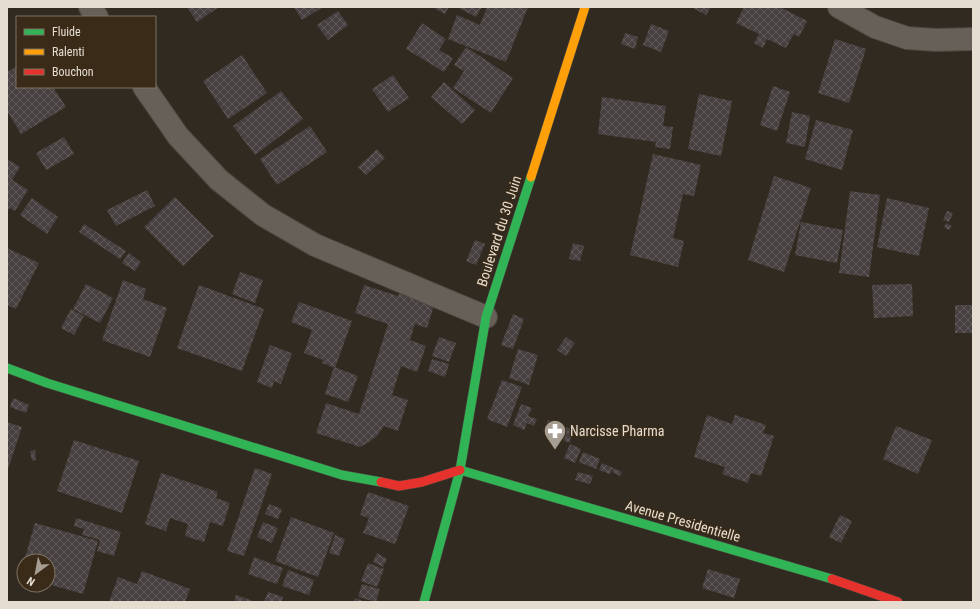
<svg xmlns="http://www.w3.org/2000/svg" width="980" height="609" viewBox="0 0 980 609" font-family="'Roboto Condensed',sans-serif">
<defs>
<pattern id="building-cross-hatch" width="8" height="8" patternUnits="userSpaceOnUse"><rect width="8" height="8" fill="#464140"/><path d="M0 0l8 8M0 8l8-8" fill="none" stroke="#615c5b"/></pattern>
</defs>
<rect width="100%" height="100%" fill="#312a20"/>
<g fill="url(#building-cross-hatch)">
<polygon points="187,7 219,7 197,22"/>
<polygon points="294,7 323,7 302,20"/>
<polygon points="432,7 449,7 445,14"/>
<polygon points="457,7 482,7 476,17"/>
<polygon points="487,7 528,7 506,62 448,39 457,15 480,25"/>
<polygon points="691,7 711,7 706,15"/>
<polygon points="744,7 780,7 807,21 799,37 794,34 786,48 767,39 763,48 754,43 759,34 736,23"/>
<polygon points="338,11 348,25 328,40 317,25"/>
<polygon points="422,23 446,39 439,50 453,58 444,72 406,49"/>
<polygon points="651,24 669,31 661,52 643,45"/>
<polygon points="625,33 638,37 635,49 621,44"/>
<polygon points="835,39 866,49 849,103 818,93"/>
<polygon points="466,47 513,78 491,113 453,88 464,71 454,65"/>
<polygon points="242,55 267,93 228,119 203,81"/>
<polygon points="17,66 17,87 53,87 66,107 21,134 7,111 7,72"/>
<polygon points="393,75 409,98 388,112 372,89"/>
<polygon points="444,82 475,110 462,124 431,97"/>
<polygon points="773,86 790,92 777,131 760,125"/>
<polygon points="281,91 303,119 255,155 233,126"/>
<polygon points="699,94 732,101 721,156 688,149"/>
<polygon points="602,97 666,106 663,126 673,127 670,149 655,147 656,142 598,134"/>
<polygon points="792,112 810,116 805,147 786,143"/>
<polygon points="816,120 853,130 842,170 805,159"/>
<polygon points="310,126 327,152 277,185 260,159"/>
<polygon points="64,137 74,154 46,170 36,153"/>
<polygon points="377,149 385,158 366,175 358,167"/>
<polygon points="653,154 701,165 694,196 683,194 673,238 684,241 678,267 630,255"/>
<polygon points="9,160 20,167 12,180 28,190 15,211 9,208 7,212 7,163"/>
<polygon points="774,176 811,188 784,272 748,260"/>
<polygon points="147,190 155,206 116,226 107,210"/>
<polygon points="850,191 880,195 869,277 839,273"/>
<polygon points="175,197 214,236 183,266 144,227"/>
<polygon points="32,198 58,217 47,234 20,215"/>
<polygon points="887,198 929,208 919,256 877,247"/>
<polygon points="947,211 953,213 949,222 943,220"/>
<polygon points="801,222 843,230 837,263 795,255"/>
<polygon points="946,223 952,226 949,230 944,227"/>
<polygon points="84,224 126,251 120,259 79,232"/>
<polygon points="475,240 485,244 476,265 466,261"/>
<polygon points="573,243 584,246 580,261 569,259"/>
<polygon points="7,248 39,263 16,309 7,305"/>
<polygon points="129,253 141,262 135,271 122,263"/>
<polygon points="240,272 263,280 255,303 232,294"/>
<polygon points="123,280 146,289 143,299 167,308 150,357 102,340"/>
<polygon points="86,284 113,298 100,323 73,309"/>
<polygon points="912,284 913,316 874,318 872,285"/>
<polygon points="199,285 264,309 242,371 177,348"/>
<polygon points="364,285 398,296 400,290 435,302 427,328 415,324 410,340 426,346 417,372 401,366 392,395 408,400 398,431 384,426 377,436 369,442 360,447 316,433 326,403 359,414 388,324 355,313"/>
<polygon points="299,302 352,321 335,368 322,363 323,360 304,353 312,330 291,322"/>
<rect x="955" y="305" width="18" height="28"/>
<polygon points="71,309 84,316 74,335 61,328"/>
<polygon points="513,314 524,319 513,349 501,345"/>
<polygon points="439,337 456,343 449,362 432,356"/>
<polygon points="566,337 575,343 566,356 557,350"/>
<polygon points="270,345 292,353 281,384 274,381 272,388 257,382"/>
<polygon points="518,349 538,355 529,385 509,378"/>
<polygon points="432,359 449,364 445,377 428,371"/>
<polygon points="334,367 358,376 348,402 325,394"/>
<polygon points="502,380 522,387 507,427 487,419"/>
<polygon points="13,398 29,405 26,413 10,407"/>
<polygon points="521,404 532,408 528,416 537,419 534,426 527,423 524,430 513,425"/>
<polygon points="707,415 732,424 735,415 766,425 763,433 774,436 761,476 751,473 748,483 722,474 725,467 694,457"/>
<polygon points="548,420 558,424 553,436 543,431"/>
<polygon points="7,422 22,427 7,472"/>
<polygon points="896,426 932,440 918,474 883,459"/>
<polygon points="566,427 575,430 569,443 561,439"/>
<polygon points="74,440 139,461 122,513 57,491"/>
<polygon points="570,444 581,449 575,463 564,458"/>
<polygon points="35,450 36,460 32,461 30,451"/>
<polygon points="583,452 600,459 596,469 579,462"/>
<polygon points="602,463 613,468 610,474 599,470"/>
<polygon points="255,468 272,474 244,556 227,551"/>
<polygon points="614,468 622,472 620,476 612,472"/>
<polygon points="578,472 593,476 590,484 575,480"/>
<polygon points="161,473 218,492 216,498 230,503 223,526 210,522 204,542 185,536 188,524 170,518 166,531 145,524"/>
<polygon points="368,492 409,506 395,544 363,533 369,518 360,515"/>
<polygon points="269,504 282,509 278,519 265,514"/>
<polygon points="840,515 852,521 841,543 829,537"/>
<polygon points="291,517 334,533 318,577 275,561"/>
<polygon points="76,518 121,532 114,556 97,551 100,540 82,535 84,529 74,526"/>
<polygon points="263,522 278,528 272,543 257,537"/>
<polygon points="35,523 98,541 83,594 48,584 48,561 24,561"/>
<polygon points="335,535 345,539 339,556 329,553"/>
<polygon points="377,553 387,559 383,567 373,562"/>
<polygon points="254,557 283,568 277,584 248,574"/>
<polygon points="24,563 24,577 20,576"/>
<polygon points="368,563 384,569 377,587 361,581"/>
<polygon points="708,569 740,579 734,598 702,588"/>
<polygon points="288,570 314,580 309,595 282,586"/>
<polygon points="142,571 190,589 185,602 109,602 118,577 137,584"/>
<polygon points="362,584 380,589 376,602 358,597"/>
<polygon points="268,592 283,597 282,602 264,602"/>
<polygon points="236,595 256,602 234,602"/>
<polygon points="355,598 366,602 353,602"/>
</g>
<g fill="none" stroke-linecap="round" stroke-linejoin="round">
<g stroke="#4d473e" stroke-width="24">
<g id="street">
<polyline points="90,7 97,17"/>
<polyline points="839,7 875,27 907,38 936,40 973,39"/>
<polyline points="144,87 178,136 219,180 263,215 315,245 486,317"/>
</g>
</g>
<g stroke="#4d473e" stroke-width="10">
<g id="fast">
<polyline points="7,368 47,383 342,475 381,482"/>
<polyline points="460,470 832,579"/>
<polyline points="424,602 460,470 486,317 531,177"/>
</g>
</g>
<g stroke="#4d473e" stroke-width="10">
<polyline id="slow" points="531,177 585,7"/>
</g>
<g stroke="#4d473e" stroke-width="10">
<g id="jam">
<polyline points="381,482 399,486 422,482 460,470"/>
<polyline points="832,579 898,602"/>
</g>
</g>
<use href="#street" stroke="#676059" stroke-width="22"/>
<use href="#fast" stroke="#30b455" stroke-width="9"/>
<use href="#slow" stroke="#ff9f0a" stroke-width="9"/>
<use href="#jam" stroke="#e5322d" stroke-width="9"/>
</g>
<defs>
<g id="pharmacy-pin" transform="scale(1.15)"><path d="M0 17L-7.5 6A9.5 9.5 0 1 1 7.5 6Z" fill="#a79e93" stroke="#392b18"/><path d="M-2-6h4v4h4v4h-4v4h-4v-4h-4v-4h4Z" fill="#fff"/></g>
</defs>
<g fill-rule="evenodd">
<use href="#pharmacy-pin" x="555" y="431"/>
</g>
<g text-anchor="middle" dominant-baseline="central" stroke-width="3" stroke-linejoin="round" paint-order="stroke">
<g font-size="14" fill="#e6ddd1" stroke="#392b18">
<text transform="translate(499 231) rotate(-72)">Boulevard du 30 Juin</text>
<text transform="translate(683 521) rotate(16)">Avenue Presidentielle</text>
</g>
<g font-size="14" fill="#e6ddd1" stroke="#392b18" text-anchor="start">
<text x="570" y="431">Narcisse Pharma</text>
</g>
</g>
<rect width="980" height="609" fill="none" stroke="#e6ddd1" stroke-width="16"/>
<rect x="16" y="16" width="140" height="72" fill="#392b18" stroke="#7e7262"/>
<rect x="24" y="29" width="20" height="6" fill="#30b455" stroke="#7e7262"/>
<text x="52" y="36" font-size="12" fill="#e6ddd1">Fluide</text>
<rect x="24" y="49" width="20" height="6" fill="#ff9f0a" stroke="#7e7262"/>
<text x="52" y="56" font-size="12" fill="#e6ddd1">Ralenti</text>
<rect x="24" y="69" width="20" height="6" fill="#e5322d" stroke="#7e7262"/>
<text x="52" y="76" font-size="12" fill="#e6ddd1">Bouchon</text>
<g transform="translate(36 573) rotate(212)"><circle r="19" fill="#392b18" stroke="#7e7262"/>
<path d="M0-3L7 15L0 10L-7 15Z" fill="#a79e93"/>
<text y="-6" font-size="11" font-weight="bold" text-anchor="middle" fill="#e6ddd1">N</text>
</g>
</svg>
